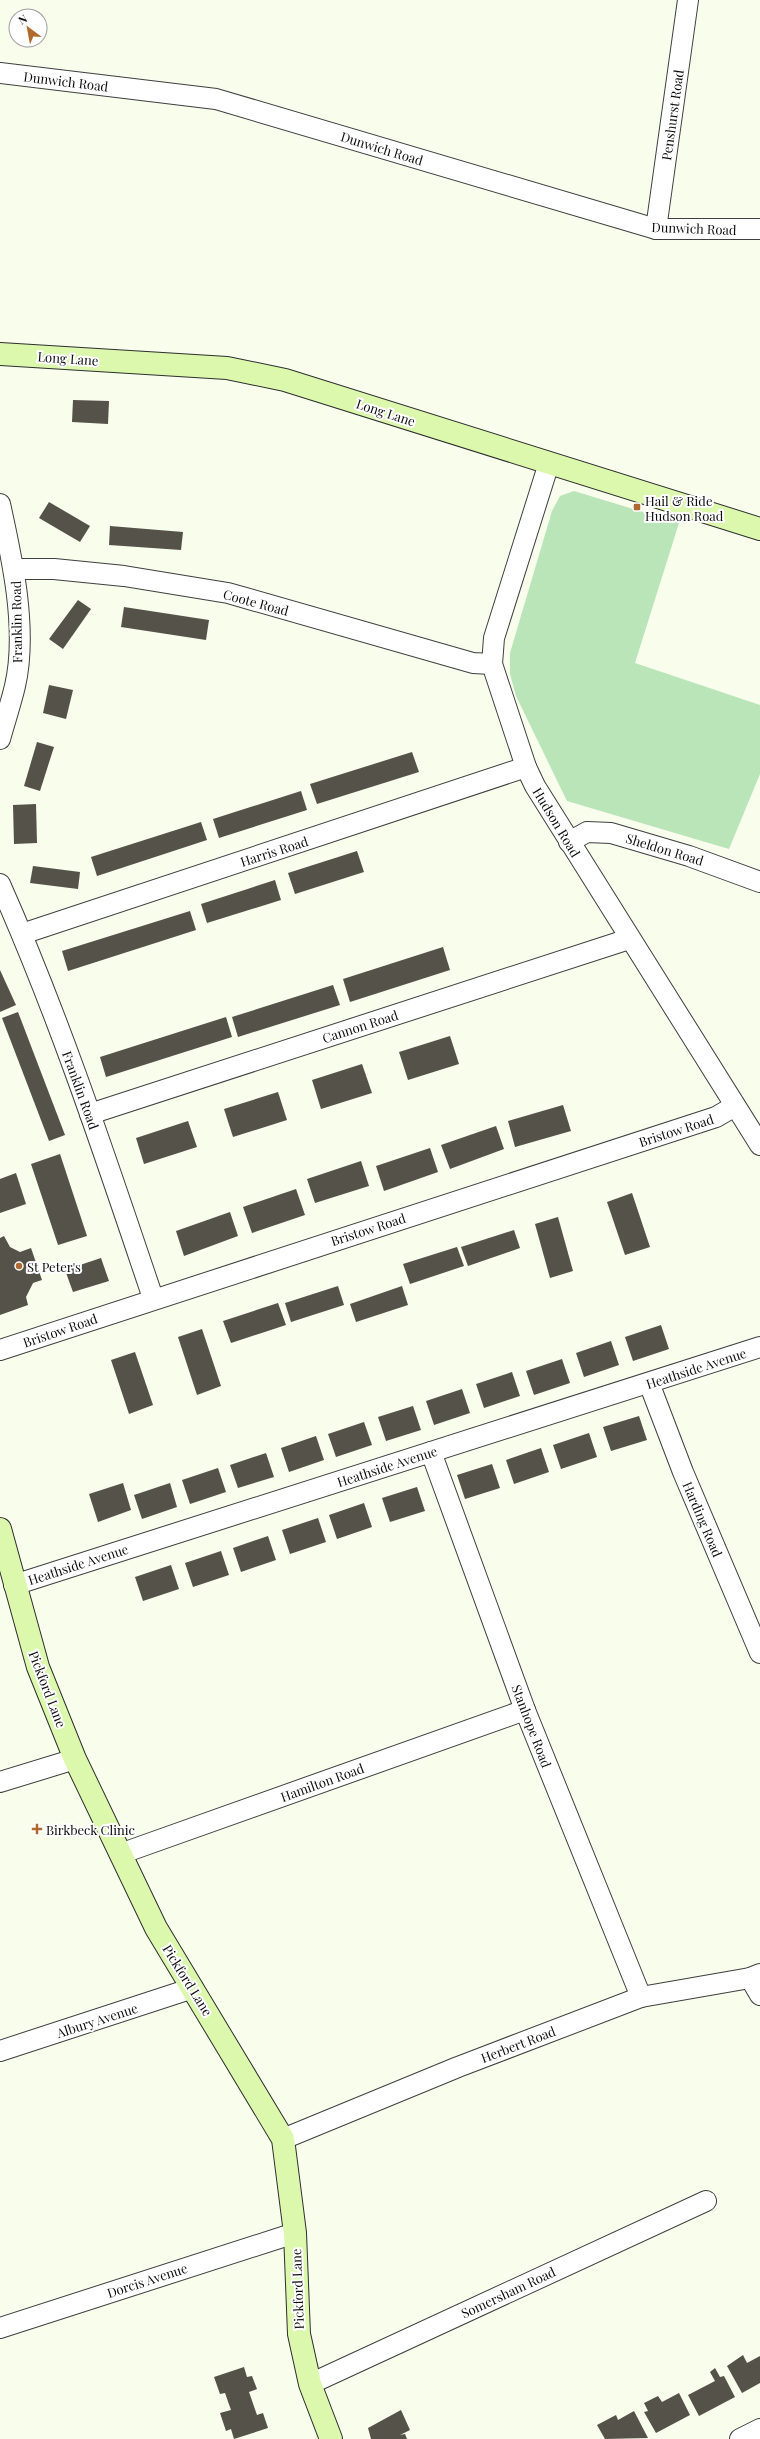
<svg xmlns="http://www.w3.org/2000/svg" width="760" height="2439" viewBox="0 0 760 2439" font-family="'Playfair Display',serif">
<rect width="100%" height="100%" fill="#f8fdec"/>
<polygon fill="#bae5b9" points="574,491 679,523 635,663 760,705 760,774 729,849 567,801 516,696 510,674 510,653 552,511 560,496"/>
<g fill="#545249">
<polygon points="73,400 109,401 108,424 72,422"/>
<polygon points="49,502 90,526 80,542 39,518"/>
<polygon points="110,526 183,532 181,550 109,545"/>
<polygon points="78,600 91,609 63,649 49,639"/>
<polygon points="124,607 209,620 206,640 121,627"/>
<polygon points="49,685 73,690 66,719 43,713"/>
<polygon points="37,742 54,747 40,791 24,786"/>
<polygon points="412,752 419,772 317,804 310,784"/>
<polygon points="301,791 307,810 219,838 213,819"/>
<polygon points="36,804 37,843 14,844 13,805"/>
<polygon points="201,822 207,840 97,876 91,857"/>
<polygon points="357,851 364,872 295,894 288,873"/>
<polygon points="33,866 80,872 78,889 30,883"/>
<polygon points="275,880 281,900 207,923 201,904"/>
<polygon points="190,911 196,930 68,971 62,951"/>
<polygon points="443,947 450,970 350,1002 343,979"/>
<polygon points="0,970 16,1005 0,1012"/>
<polygon points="333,985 340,1005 238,1037 232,1017"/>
<polygon points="18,1012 65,1135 49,1141 2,1018"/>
<polygon points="226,1017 232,1037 106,1077 100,1057"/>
<polygon points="450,1036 459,1064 408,1080 399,1052"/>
<polygon points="362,1064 372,1093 321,1109 312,1080"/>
<polygon points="278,1092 287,1120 233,1137 224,1109"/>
<polygon points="563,1105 571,1131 515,1147 508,1121"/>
<polygon points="188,1121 197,1147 144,1164 136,1138"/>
<polygon points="496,1126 504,1149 450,1169 441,1145"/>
<polygon points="430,1148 438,1172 384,1191 376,1166"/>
<polygon points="60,1154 87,1236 58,1245 31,1164"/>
<polygon points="361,1161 369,1186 315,1203 307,1179"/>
<polygon points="16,1173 26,1204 0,1213 0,1179"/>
<polygon points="296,1189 305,1215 252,1233 243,1207"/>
<polygon points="632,1193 650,1247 625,1255 607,1202"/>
<polygon points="230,1212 238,1236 184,1256 176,1231"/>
<polygon points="558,1217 573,1271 550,1278 535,1224"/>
<polygon points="514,1230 520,1248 468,1266 461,1247"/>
<polygon points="4,1236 10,1247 20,1252 31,1248 42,1280 33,1283 26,1297 28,1305 0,1315 0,1238"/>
<polygon points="457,1247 464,1266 410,1284 403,1264"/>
<polygon points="101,1258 109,1281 73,1292 65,1270"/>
<polygon points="338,1286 344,1305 291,1322 285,1303"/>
<polygon points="402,1286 408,1305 356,1322 350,1304"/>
<polygon points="278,1303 286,1325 231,1343 223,1321"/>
<polygon points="661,1325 669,1349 633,1361 625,1337"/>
<polygon points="202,1329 221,1386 197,1395 178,1337"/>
<polygon points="611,1341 619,1365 584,1377 576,1353"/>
<polygon points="135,1352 153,1405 129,1414 111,1360"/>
<polygon points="562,1359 570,1383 534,1395 526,1371"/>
<polygon points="512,1372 520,1396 484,1408 476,1384"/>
<polygon points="462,1389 470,1413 434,1425 426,1401"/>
<polygon points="413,1406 421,1430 386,1441 378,1417"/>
<polygon points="639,1416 647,1440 611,1451 603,1427"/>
<polygon points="364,1422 372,1445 336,1457 328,1434"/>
<polygon points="589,1433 597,1457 561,1469 553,1445"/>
<polygon points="316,1436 324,1460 289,1472 281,1448"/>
<polygon points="541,1448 549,1472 514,1484 506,1460"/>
<polygon points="266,1453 274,1477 238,1488 230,1465"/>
<polygon points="492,1464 500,1488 465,1499 457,1475"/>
<polygon points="218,1468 226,1492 190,1504 182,1480"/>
<polygon points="123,1483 131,1510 98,1522 89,1494"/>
<polygon points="170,1483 177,1507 142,1519 134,1495"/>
<polygon points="417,1487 425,1511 390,1522 382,1498"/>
<polygon points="364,1503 372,1527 337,1539 329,1515"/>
<polygon points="318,1518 326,1542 290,1554 282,1530"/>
<polygon points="268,1536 276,1560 241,1572 233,1548"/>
<polygon points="221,1551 229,1575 193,1587 185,1563"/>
<polygon points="171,1565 179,1589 143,1601 135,1577"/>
<polygon points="743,2355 747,2363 760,2356 760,2383 742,2393 727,2366"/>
<polygon points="244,2367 247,2377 252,2376 257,2389 249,2392 257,2415 263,2413 268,2428 234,2439 231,2429 226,2431 220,2413 231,2410 225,2393 220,2394 214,2377"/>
<polygon points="715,2368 720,2377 724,2376 735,2397 699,2416 688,2395 715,2381 710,2372"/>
<polygon points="679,2393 690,2415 656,2433 644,2412 648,2411 644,2403 658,2396 662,2402"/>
<polygon points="401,2410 410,2430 400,2435 405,2434 407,2439 371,2439 368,2428"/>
<polygon points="634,2411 648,2438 605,2439 597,2425 616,2415 618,2420"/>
</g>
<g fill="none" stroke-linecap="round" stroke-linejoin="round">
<g stroke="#3f3f3f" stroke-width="22">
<g id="street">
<polyline points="0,73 216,99 656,229 760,229"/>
<polyline points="656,229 688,0"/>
<polyline points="549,463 494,638 492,664 526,767 535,786 760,1145"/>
<path d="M0,504C12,558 28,630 15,686C11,703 5,721 0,739"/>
<polyline points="15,569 54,569 124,576 228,593 473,663 492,664"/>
<polyline points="569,842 587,832 611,833 689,856 760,882"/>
<path d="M0,884C60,1019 106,1159 153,1298"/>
<polyline points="22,934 526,767"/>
<polyline points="90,1114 629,939"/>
<polyline points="0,1350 716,1117 735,1106"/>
<polyline points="649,1383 683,1472 760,1653"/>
<polyline points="431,1452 525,1710 641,1997"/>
<polyline points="14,1585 760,1347"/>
<polyline points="0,1782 75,1759"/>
<polyline points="120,1854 525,1710"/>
<polyline points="750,1978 760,1995"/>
<polyline points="0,2051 193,1988"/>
<polyline points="283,2139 458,2067 641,1997 750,1978 760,1974"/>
<polyline points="0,2328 295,2233"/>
<polyline points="310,2384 706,2201"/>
<polyline points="740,2439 760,2429"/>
</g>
</g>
<g stroke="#2e2e2e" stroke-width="24">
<g id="secondary">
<polyline points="0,354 227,368 285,380 760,529"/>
<polyline points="0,1529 38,1667 75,1759 156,1928 283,2139 295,2233 299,2334 310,2384 331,2439"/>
</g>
</g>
<use href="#street" stroke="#fff" stroke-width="20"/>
<use href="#secondary" stroke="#dbf8ad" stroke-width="22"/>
</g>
<g fill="#b06a30" stroke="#fff" stroke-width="1.5">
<rect x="633" y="503" width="8" height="8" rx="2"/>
<circle cx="19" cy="1266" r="4"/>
<path d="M35 1823h4v4h4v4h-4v4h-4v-4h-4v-4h4z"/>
</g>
<g text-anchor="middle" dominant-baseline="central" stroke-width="4" stroke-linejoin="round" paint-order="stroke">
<g font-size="13" fill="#0c0c0c" stroke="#fff">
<text transform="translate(66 81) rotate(7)">Dunwich Road</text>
<text transform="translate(672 115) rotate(-82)">Penshurst Road</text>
<text transform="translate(382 148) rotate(17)">Dunwich Road</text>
<text transform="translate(694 228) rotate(2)">Dunwich Road</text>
<text transform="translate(68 358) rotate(4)">Long Lane</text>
<text transform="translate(386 412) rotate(18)">Long Lane</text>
<text transform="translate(256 602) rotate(15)">Coote Road</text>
<text transform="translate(16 622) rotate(-91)">Franklin Road</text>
<text transform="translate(557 822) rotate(59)">Hudson Road</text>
<text transform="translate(665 849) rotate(17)">Sheldon Road</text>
<text transform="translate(274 851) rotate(-18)">Harris Road</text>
<text transform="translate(360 1026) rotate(-18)">Cannon Road</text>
<text transform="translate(81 1090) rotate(70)">Franklin Road</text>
<text transform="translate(676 1130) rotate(-18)">Bristow Road</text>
<text transform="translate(368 1229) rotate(-18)">Bristow Road</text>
<text transform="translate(60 1330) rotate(-19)">Bristow Road</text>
<text transform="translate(696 1368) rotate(-18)">Heathside Avenue</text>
<text transform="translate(387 1466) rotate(-18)">Heathside Avenue</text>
<text transform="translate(703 1519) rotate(67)">Harding Road</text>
<text transform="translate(78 1564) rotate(-18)">Heathside Avenue</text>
<text transform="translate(48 1689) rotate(69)">Pickford Lane</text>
<text transform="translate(532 1726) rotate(69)">Stanhope Road</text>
<text transform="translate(322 1782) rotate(-20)">Hamilton Road</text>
<text transform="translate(188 1980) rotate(58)">Pickford Lane</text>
<text transform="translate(97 2020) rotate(-18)">Albury Avenue</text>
<text transform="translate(518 2044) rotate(-21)">Herbert Road</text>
<text transform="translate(147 2280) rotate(-18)">Dorcis Avenue</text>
<text transform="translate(297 2289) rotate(-92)">Pickford Lane</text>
<text transform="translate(508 2292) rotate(-25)">Somersham Road</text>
</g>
<g font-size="13" fill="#0c0c0c" stroke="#fff" text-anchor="start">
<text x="645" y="500">Hail &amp; Ride<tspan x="645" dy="15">Hudson Road</tspan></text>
<text x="27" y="1266">St Peter's</text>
<text x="46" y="1829">Birkbeck Clinic</text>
</g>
</g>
<g transform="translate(28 28) rotate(328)"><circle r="19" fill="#ffffff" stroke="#9e9e9e"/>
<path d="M0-3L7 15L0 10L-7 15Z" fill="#b06a30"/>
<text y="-6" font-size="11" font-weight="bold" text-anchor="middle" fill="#0c0c0c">N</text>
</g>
</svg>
